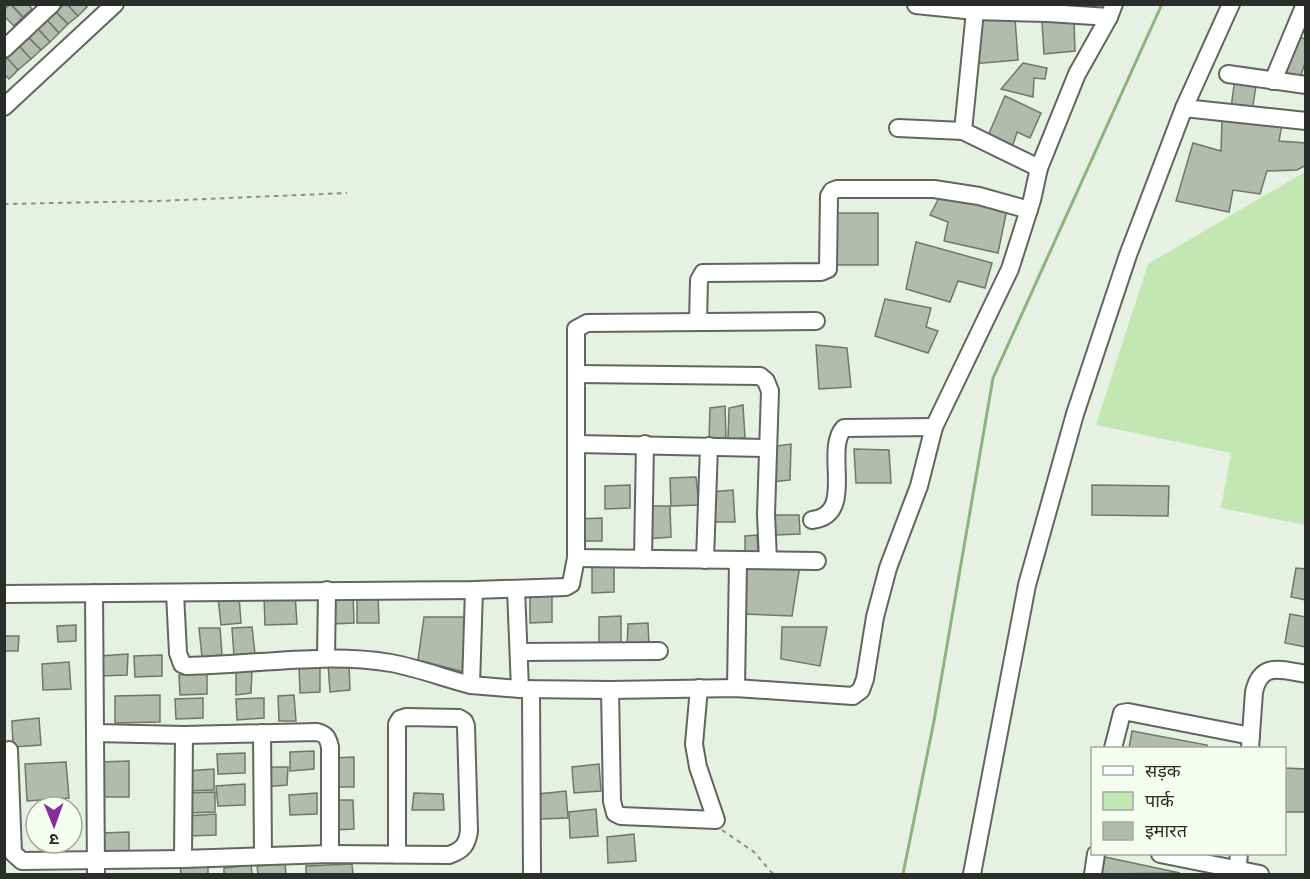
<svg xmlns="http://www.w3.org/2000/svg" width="1310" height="879" viewBox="0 0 1310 879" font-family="'Nunito Sans','Noto Sans Devanagari',sans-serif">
<rect width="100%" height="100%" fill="#e6f0e3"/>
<polygon fill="#c2e7b3" points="1305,172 1305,525 1221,508 1231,453 1096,425 1148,264"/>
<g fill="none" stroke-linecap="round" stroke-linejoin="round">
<polyline stroke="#8db47d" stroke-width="3" points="903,874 934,721 993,378 1162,4"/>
</g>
<g fill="#b2bbae" stroke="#6f776b" stroke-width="1.5">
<polygon points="10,4 23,17 14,26 4,16 4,10"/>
<polygon points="11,4 28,4 32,9 23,17"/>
<polygon points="64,4 67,4 78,16 68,24 56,12"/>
<polygon points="67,4 84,4 87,7 78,16"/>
<polygon points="56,12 68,24 59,33 47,20"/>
<polygon points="977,16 1015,19 1018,60 972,64"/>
<polygon points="47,20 59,33 50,42 38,29"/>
<polygon points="1074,20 1075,51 1044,54 1042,22"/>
<polygon points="38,29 50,42 41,50 28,37"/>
<polygon points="1295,36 1306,39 1306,60 1299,81 1279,79"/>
<polygon points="28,37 41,50 31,59 19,46"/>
<polygon points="19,46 31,59 18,70 6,57"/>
<polygon points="6,57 18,70 9,79 4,74"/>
<polygon points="1023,63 1047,68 1045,79 1034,78 1033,97 1001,89"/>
<polygon points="1235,78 1257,80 1252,111 1231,108"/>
<polygon points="1005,96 1041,113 1030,138 1017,132 1012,148 987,138"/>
<polygon points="1222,120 1282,124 1279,141 1306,143 1306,165 1297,170 1267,171 1260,194 1233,190 1229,212 1176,201 1193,143 1221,151"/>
<polygon points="941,194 1007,209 998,253 944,241 948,222 930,215"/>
<polygon points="835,213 878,213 878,265 834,265"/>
<polygon points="916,242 992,263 985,288 958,281 950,302 906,289"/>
<polygon points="885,299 931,308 926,327 938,331 928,353 875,336"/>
<polygon points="816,345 847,348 851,387 819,389"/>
<polygon points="743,405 745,438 728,439 729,408"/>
<polygon points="725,406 726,439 709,440 710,408"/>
<polygon points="791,444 790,480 771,482 770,447"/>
<polygon points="854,449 889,450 891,483 856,483"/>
<polygon points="696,477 699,505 671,506 670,478"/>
<polygon points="630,485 630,508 605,509 605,486"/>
<polygon points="1092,485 1169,486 1168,516 1092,515"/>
<polygon points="733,490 735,522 711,522 711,492"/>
<polygon points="646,506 670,506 671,537 646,539"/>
<polygon points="774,515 799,515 800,534 775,535"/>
<polygon points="602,518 602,541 577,541 577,519"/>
<polygon points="757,535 758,552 745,553 745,536"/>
<polygon points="614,562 614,592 592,593 592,563"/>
<polygon points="742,563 800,565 792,616 743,614"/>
<polygon points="1296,568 1306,569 1306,600 1291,597"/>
<polygon points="378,593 379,623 357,623 357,594"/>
<polygon points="530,593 552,593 552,622 530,623"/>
<polygon points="295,594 297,624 265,625 264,596"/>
<polygon points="332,594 353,594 354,623 331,624"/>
<polygon points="239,596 241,623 221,625 218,597"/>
<polygon points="1290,614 1306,617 1306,647 1285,643"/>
<polygon points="621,616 621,646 599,647 599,617"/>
<polygon points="424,617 465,617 464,672 418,660"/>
<polygon points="648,623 649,647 627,648 628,624"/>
<polygon points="76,625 76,641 58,642 57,626"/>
<polygon points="252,627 255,654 234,656 232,628"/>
<polygon points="782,627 827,627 820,666 781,659"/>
<polygon points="199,628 220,628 222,655 202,657"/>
<polygon points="4,636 19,636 18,651 4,651"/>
<polygon points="128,654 127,675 100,676 99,656"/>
<polygon points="162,655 162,676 135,677 134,656"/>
<polygon points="69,662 71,689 43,690 42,664"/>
<polygon points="328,663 349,664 350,690 330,692"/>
<polygon points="299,665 320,666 320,692 300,693"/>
<polygon points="236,669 252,669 251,693 236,695"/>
<polygon points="207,673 207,694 180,695 179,675"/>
<polygon points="160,695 160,722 115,723 115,696"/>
<polygon points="294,695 296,721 279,721 278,696"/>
<polygon points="203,698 203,718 176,719 175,699"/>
<polygon points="264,698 264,718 237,720 236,699"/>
<polygon points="39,718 41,745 13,747 12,721"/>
<polygon points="1132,731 1207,745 1207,748 1129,748"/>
<polygon points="314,751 314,769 290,771 290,752"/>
<polygon points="245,753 245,773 218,774 217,754"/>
<polygon points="354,757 354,787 332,787 332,758"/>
<polygon points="129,761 129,797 100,797 99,762"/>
<polygon points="66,762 69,798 27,801 25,764"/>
<polygon points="599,764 601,791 574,793 572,767"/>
<polygon points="264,767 288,767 287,785 263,787"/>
<polygon points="1284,768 1306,769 1306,812 1284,812"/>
<polygon points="214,769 214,790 187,791 186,771"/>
<polygon points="245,784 245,805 218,806 216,786"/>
<polygon points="566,791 568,818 540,819 538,794"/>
<polygon points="215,792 215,812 188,813 186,793"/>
<polygon points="317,793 317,814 290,815 289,795"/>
<polygon points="414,793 443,794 444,810 412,810"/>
<polygon points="332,800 353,800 354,829 332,830"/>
<polygon points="596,809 598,836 570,838 569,812"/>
<polygon points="216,814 216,835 189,836 187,816"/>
<polygon points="129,832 129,852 102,853 101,833"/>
<polygon points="634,834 636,861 608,863 607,837"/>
<polygon points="1105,857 1180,873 1101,874"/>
<polygon points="208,862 208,874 181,874 180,865"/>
<polygon points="285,863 286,874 258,874 257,866"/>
<polygon points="352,864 353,874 306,874 306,866"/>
<polygon points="251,865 252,874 224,874 224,868"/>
</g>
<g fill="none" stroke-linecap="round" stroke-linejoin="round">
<g stroke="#60685d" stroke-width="20">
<g id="minor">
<polyline points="1048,4 1048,13 1109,17"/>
<polyline points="916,5 975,11 1048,13"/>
<polyline points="4,49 52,4"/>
<polyline points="1228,74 1306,85"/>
<polyline points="1273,81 1305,4"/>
<polyline points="4,107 115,4"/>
<polyline points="1184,108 1306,121"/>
<polyline points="898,128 963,131 1039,168"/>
<polyline points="963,131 975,11"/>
<polyline points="698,322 699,280 703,273 821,272 828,269 829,196 832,191 837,189 934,189 979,196 1029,210"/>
<polyline points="576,374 760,376 766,381 770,391 766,514 768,560"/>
<polyline points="577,444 767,448"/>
<path d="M812,520C857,515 823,450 844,428L934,427"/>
<polyline points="576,558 817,561"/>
<polyline points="643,559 645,444"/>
<polyline points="705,560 709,446"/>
<polyline points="516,589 520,689"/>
<polyline points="474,590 471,685 520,689 610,690 736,688 853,696 861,690 865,679 875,617 888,568 919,486 934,427 1010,269 1032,200 1039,168 1077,74 1109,17 1114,4"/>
<polyline points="94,593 96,874"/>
<path d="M175,593L178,653L182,664L187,666C255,665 324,652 391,663C418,668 444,678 471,685"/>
<polyline points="4,594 474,590 566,587 571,584 576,558 576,329 587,323 816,321"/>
<polyline points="520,652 659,651"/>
<polyline points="326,658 327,590"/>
<polyline points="736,688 738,561"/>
<polyline points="531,689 532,874"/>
<polyline points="610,690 612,801 615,813 621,816 716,820 698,767 694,744 699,688"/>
<path d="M96,733L184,735L317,732C326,734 328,738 330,747V854"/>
<polyline points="262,733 263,855"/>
<polyline points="1113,748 1122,713 1128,712 1251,736"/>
<path d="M1250,748L1254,692C1261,661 1281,670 1306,674"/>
<path d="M9,750L13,853L22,861L183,859L330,854L449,855C463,850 467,845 469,831L466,726L464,721L459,718L406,717L400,719L397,724V855"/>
<polyline points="1160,854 1260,874"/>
<polyline points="183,859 184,735"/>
<polyline points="972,874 1027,585 1075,414 1128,255 1184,108 1231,4"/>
<polyline points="1093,874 1096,854"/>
<polyline points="1237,874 1239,854"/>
</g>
</g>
<g stroke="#898f87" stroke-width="2" stroke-dasharray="4.5 4.5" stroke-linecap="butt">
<polyline points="4,204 158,201 347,193"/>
<polyline points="722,830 754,852 773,874"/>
</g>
<use href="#minor" stroke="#fff" stroke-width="16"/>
</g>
<rect width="1310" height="879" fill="none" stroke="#2a2d29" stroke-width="12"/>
<rect x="1091" y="747" width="195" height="108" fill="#f4fdf0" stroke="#a3aaa0" stroke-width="1.5"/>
<rect x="1103" y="766" width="30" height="9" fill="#ffffff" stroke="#a3aaa0" stroke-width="1.5"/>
<text x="1145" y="777" font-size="18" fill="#2a2d29">सड़क</text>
<rect x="1103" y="792" width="30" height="18" fill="#c2e7b3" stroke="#a3aaa0" stroke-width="1.5"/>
<text x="1145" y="807" font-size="18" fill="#2a2d29">पार्क</text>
<rect x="1103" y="822" width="30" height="18" fill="#b2bbae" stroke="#a3aaa0" stroke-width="1.5"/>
<text x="1145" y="837" font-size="18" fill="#2a2d29">इमारत</text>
<g transform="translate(54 825) rotate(179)"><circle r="28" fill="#f4fdf0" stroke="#a3aaa0" stroke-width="1.5"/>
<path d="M0-4.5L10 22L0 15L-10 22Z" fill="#822e9d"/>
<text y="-9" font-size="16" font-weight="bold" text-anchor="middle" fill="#2a2d29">उ</text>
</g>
</svg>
